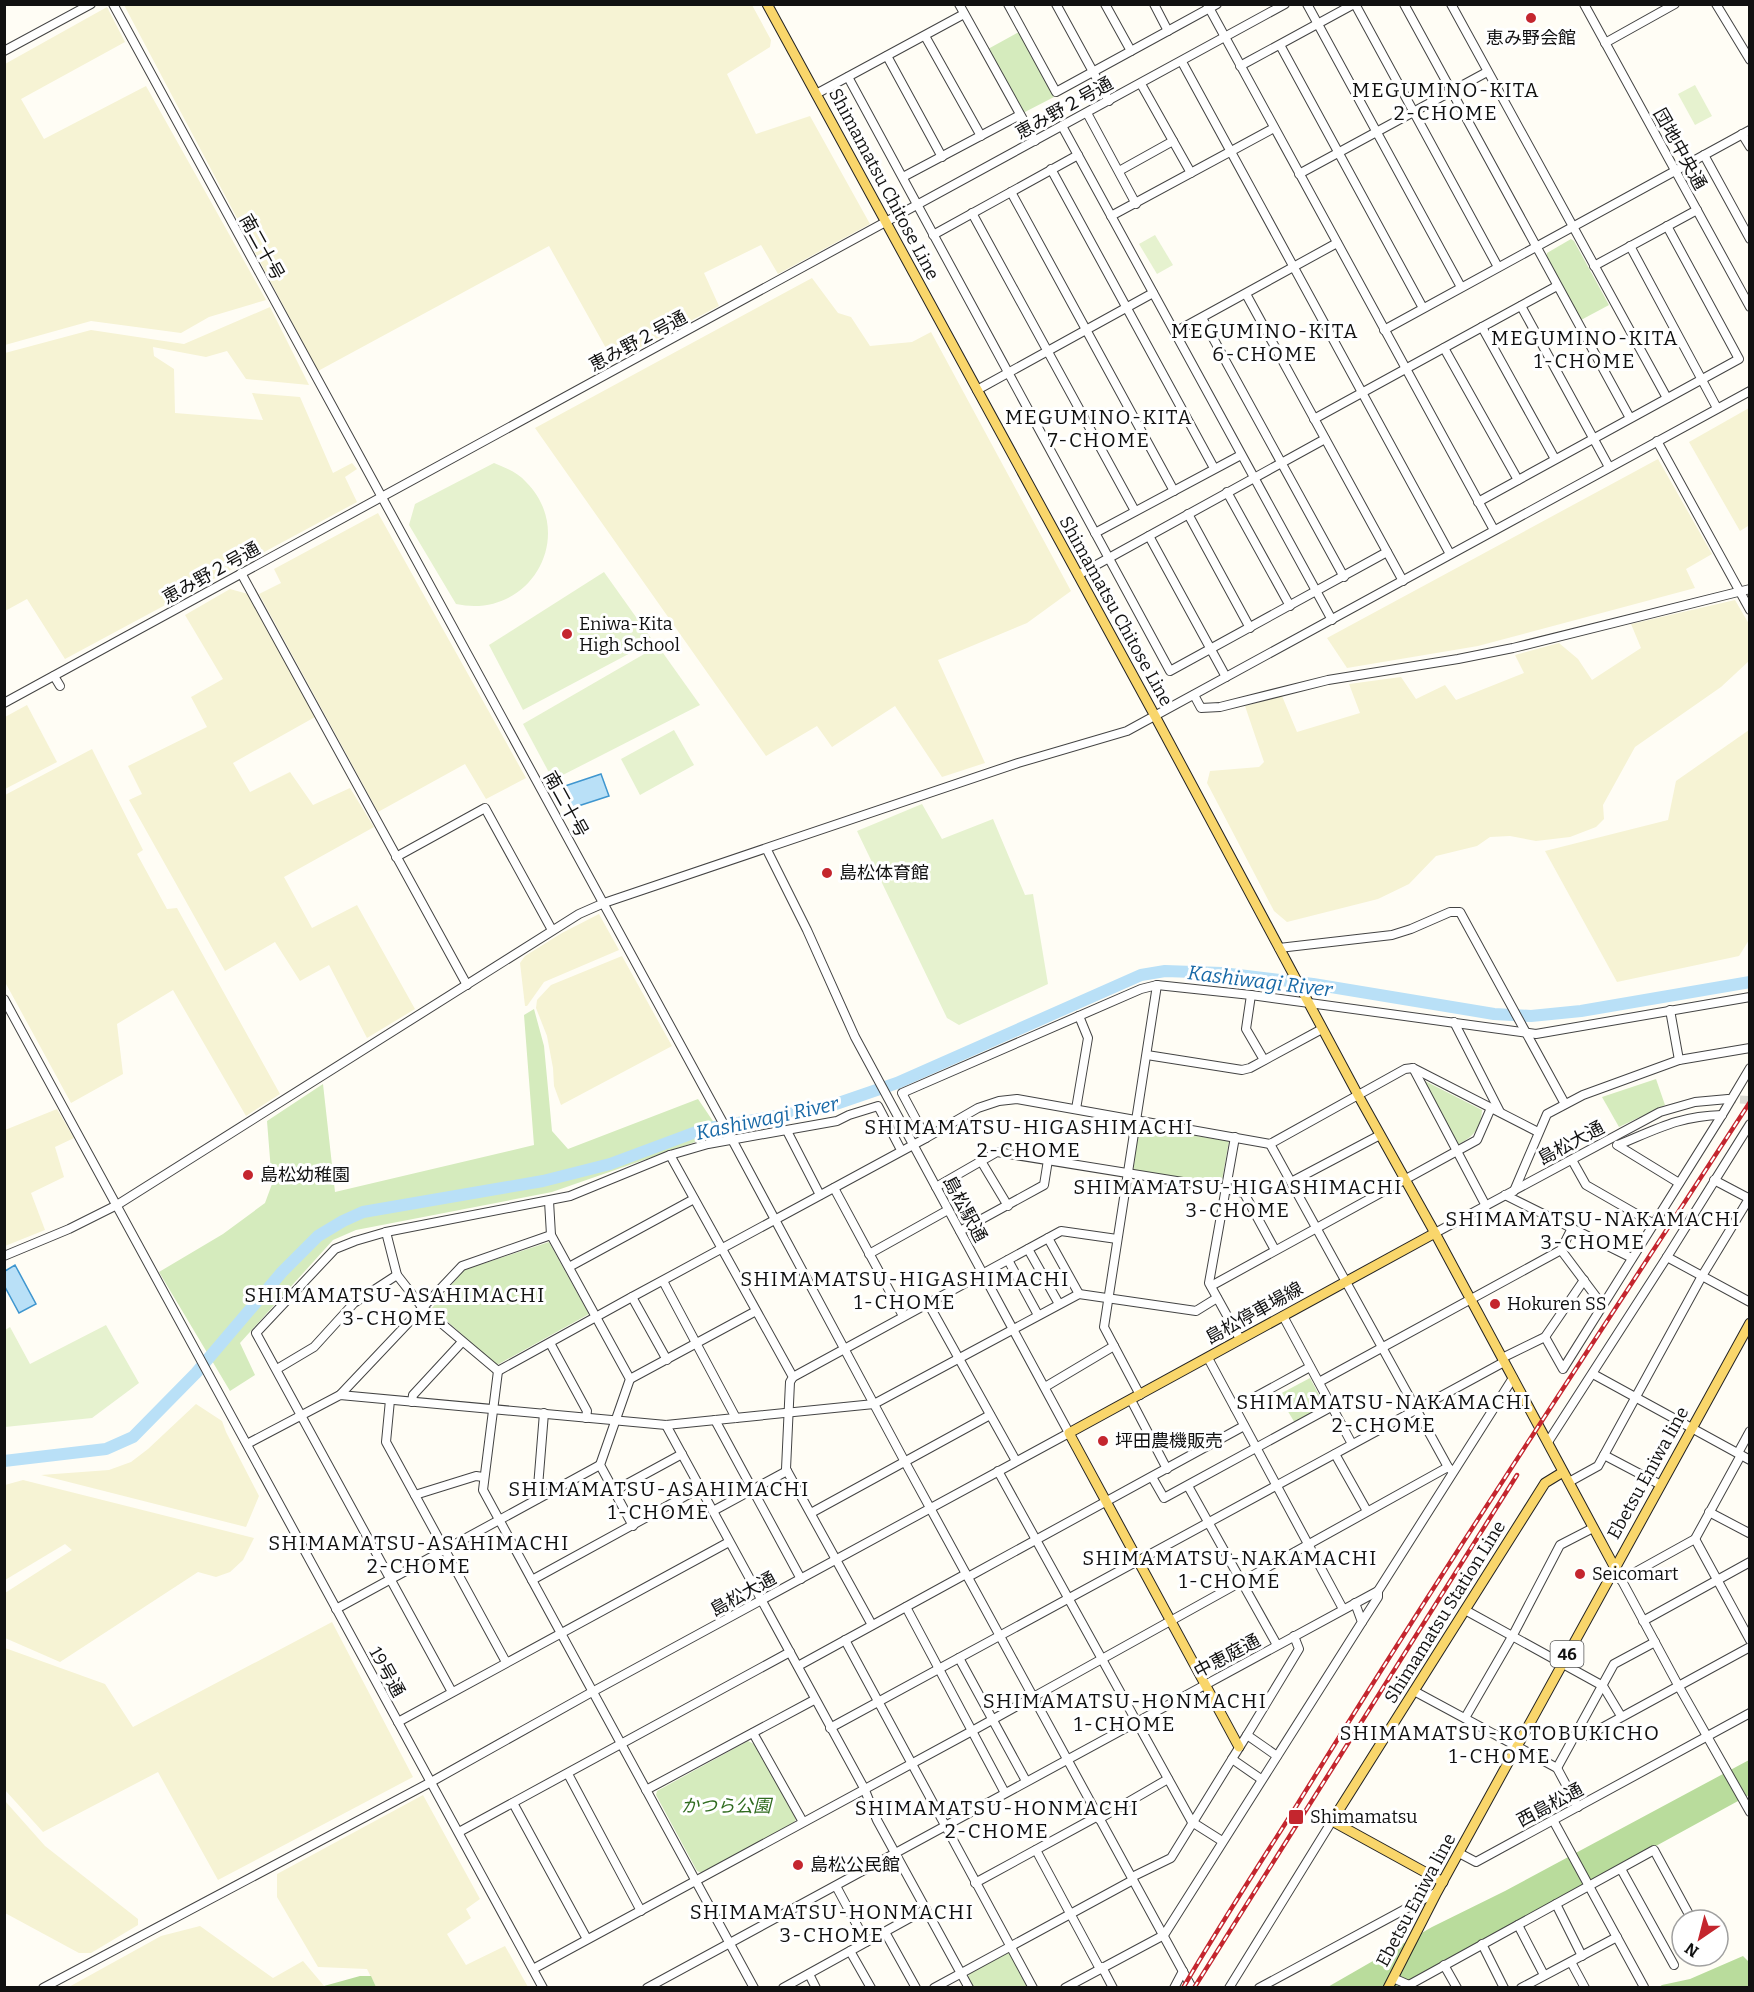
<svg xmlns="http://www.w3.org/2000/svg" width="1754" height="1992" viewBox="0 0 1754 1992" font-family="Bitter,'Noto Sans JP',serif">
<rect width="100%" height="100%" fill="#fffdf5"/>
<g fill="#f6f3d4">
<polygon points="124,5 752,5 771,40 770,47 727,74 756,134 810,116 870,224 778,274 761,245 704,273 719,306 625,355 607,350 549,246 318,371"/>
<polygon points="107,7 125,42 21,99 44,139 146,86 266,300 209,317 181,333 91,321 5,345 5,64"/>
<polygon points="812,278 838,313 851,317 870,346 912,342 931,332 1071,591 1027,623 938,660 985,763 942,777 895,706 832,747 817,726 766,756 535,428"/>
<polygon points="270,307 309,385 246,379 227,351 206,357 153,347 154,356 174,369 175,413 263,420 252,393 300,397 333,473 352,463 357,469 345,477 357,502 65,659 27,599 5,611 5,353 91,330 184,344"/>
<polygon points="1749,408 1749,528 1748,526 1740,531 1689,442"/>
<polygon points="1658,459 1712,554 1686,569 1695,588 1478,646 1347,668 1327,638"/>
<polygon points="378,513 526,778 486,799 465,764 378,812 259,594 281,583 274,569"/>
<polygon points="230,589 248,594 315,717 233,763 250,792 290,772 313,805 350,788 374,827 284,877 312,928 357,905 415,1009 367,1038 329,965 300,981 275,942 225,971 129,800 142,794 128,766 207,727 191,697 223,679 185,615"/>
<polygon points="1735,600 1749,624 1749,661 1721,687 1635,747 1603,805 1604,819 1596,827 1570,837 1536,841 1510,836 1490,837 1477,846 1436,856 1409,884 1378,899 1287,922 1274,911 1207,783 1210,771 1259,767 1264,762 1245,706 1282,696 1297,732 1360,713 1349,684 1401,677 1416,699 1445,685 1456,700 1524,673 1515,655 1559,643 1578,659 1592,680 1641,648 1631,624"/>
<polygon points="27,705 57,762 5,789 5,717"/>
<polygon points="1749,730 1749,940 1739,956 1617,982 1545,851 1668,820 1676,781"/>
<polygon points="92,749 143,850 137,854 167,909 177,908 280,1094 246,1116 173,990 117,1024 123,1074 71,1103 5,982 5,795"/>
<polygon points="599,914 619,950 544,982 527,1006 525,1006 520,963 525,956 562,933"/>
<polygon points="622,956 672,1046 561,1105 554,1086 553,1068 547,1036 536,1008 537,1000 551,985"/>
<polygon points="57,1109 74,1138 55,1147 64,1177 31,1193 45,1230 5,1246 5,1130"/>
<polygon points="196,1404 222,1421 226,1432 259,1496 246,1527 41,1475 109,1470 131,1462 148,1449"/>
<polygon points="23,1480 254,1538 243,1560 230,1572 216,1577 198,1572 60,1662 5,1638 5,1593 72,1550 65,1544 5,1580 5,1485"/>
<polygon points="332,1622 413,1777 218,1880 158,1772 43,1832 5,1790 5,1648 105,1684 133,1727"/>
<polygon points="423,1795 480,1899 466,1909 471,1918 447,1934 466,1965 505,1946 528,1987 376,1987 367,1969 318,1967 277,1897 277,1874"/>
<polygon points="5,1801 45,1846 138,1919 138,1925 91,1953 79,1953 5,1913"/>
<polygon points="200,1926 273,1978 303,1961 325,1987 67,1988 161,1936"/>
</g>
<g fill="#d5ebbd">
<polygon points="1019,32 1054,97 1023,113 988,49"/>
<polygon points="1571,239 1574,241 1609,305 1581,320 1546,257 1547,253"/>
<polygon points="534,1009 544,1046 552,1131 568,1149 698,1099 721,1133 552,1192 356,1230 333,1240 240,1343 255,1375 230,1391 159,1272 223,1234 265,1203 272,1184 267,1121 323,1084 335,1192 534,1145 524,1015"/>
<polygon points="1656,1079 1665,1105 1619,1127 1602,1097"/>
<path d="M1425,1081L1482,1110C1481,1129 1473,1137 1457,1145L1425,1086Z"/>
<polygon points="1139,1127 1229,1141 1221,1186 1133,1172"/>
<polygon points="549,1242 589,1314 497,1365 432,1308 464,1270"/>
<polygon points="1310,1378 1325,1406 1295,1423 1278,1395"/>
<polygon points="748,1741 754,1744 797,1817 794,1823 702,1873 697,1871 656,1795 657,1791"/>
<polygon points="1010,1952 1028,1987 973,1987 968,1978 969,1973"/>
</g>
<g fill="#b9dc9c">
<polygon points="1749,1760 1749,1795 1413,1979 1394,1987 1326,1988 1432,1927 1505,1891"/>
<polygon points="1743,1956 1749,1962 1749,1987 1659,1987 1662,1985 1690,1979"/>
<polygon points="360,1976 371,1976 376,1987 325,1988 324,1986"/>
</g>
<g fill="#e6f2cf">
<polygon points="1695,85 1712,116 1695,125 1678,94"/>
<polygon points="1155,235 1173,265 1157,274 1139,244"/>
<path d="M494,463C506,468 517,472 526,482C578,534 531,620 456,604L409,525L415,504Z"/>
<polygon points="604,572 653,641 523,710 489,645"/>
<polygon points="658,646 700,705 553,780 523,724"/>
<polygon points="674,730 694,765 640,795 621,759"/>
<polygon points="922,804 942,839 993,819 1025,895 1033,894 1048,984 959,1025 947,1018 857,831"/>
<polygon points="106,1325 139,1383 92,1418 5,1427 5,1330 10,1327 30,1364"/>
</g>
<g fill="#b9e0f7" stroke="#3f96cf" stroke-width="1.5">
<polygon points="601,774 609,796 572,808 565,786"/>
<polygon points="15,1265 36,1304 19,1313 5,1287 5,1271"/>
</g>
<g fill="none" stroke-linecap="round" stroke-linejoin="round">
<polyline stroke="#b9e0f7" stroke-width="12" points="4,1461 106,1449 133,1437 196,1373 282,1272 318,1236 343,1221 363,1212 543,1181 610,1164 704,1129 827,1107 897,1083 1141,975 1165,971 1222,973 1313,984 1494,1014 1531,1016 1581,1011 1750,982"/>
<polyline stroke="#dbdad3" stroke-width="8" stroke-dasharray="8 4" stroke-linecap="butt" points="1728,1099 1750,1100"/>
<g stroke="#444" stroke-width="10">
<g id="minor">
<polyline points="113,4 728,1132 905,1462 1192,1988"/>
<polyline points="959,4 1035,141"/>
<polyline points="1008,4 1056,92 1217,4"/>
<polyline points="1056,4 1109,101"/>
<polyline points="1105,4 1131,51"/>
<polyline points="1154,4 1168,31"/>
<polyline points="1207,4 1494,530"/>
<polyline points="1307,4 1461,287"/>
<polyline points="1355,4 1498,267"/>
<polyline points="1404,4 1630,418"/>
<polyline points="1451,4 1667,398"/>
<polyline points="1584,4 1750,307"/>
<polyline points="1716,4 1750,60"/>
<polyline points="925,36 981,136"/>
<polyline points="1605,43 1675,4"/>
<polyline points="1280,45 1423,308"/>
<polyline points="4,51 91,4"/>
<polyline points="887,56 942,157"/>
<polyline points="1182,62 1450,554"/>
<polyline points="1240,66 1354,4"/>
<polyline points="848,77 1170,671 1387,552"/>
<polyline points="1141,84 1191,173"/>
<polyline points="816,94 964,14"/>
<polyline points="1087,113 1136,204"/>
<polyline points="1062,126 1332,620"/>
<polyline points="1742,134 1750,147"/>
<polyline points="1704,155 1750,239"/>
<polyline points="1051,169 1214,468"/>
<polyline points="1119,171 1173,141"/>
<polyline points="1299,174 1487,72"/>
<polyline points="903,177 1020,115"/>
<polyline points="1011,192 1174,491"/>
<polyline points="972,213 1135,511"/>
<polyline points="1111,216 1274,128"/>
<polyline points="933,235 1078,155"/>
<polyline points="1630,246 1717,408"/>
<polyline points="1594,266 1697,210"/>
<polyline points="1246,294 1403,581"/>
<polyline points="1521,306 1609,467"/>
<polyline points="1202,318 1344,577"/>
<polyline points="1482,327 1555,459"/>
<polyline points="1384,330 1750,130"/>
<polyline points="1175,332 1337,243"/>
<polyline points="1444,348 1518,480"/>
<polyline points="977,390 1153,293"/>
<polyline points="1314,419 1557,286"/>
<polyline points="1657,441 1750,610"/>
<polyline points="1227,492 1290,606"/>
<polyline points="1478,502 1739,359 1667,226"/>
<polyline points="1188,514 1250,628"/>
<polyline points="1095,533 1241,455"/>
<polyline points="1149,536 1226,677"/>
<polyline points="241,573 467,985"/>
<polyline points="1078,575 1325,439"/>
<polyline points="54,676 60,686"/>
<polyline points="1194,695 1201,708 1220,707 1328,680 1458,659 1513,648 1750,589"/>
<polyline points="4,703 1285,4"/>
<polyline points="396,857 485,808 552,930"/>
<polyline points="1279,948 1392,935 1411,929 1450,912 1460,912 1565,1104"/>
<polyline points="1251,995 1246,1029 1264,1060"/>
<polyline points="4,999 543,1988"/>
<polyline points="1670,1010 1679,1060"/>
<polyline points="1454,1022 1500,1112"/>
<polyline points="1147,1055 1242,1070 1250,1068 1322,1029"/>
<polyline points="1413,1068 1486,1206"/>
<polyline points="1076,1109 1088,1038 1079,1016"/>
<polyline points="787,1131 820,1195"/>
<polyline points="1235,1137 1209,1283 1240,1339"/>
<polyline points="926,1138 902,1093 1141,989 1157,985 1251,995 1536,1034 1750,997"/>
<polyline points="1270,1144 1448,1467 1451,1470"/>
<polyline points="1617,1145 1679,1183"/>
<path d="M1618,1145C1657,1129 1679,1116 1722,1115"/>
<polyline points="670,1155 793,1377 790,1382 786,1469 872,1625"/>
<polyline points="1572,1160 1586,1185 1654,1224"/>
<polyline points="981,1161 1008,1206"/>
<polyline points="1714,1180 1750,1199"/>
<polyline points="1291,1182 1380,1135"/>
<polyline points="936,1187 997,1152 1226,1189 1244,1193 1275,1250"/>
<polyline points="834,1188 903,1316"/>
<polyline points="1514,1191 1547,1114 1583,1095 1679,1060 1750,1048"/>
<polyline points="1505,1195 1632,1258"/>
<polyline points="549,1201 551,1235 630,1379 600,1465 633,1526"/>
<polyline points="960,1231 1044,1185 1048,1160"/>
<polyline points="386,1232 397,1275 422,1307 498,1371"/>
<polyline points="1435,1233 1660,1112 1695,1102 1728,1099"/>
<polyline points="1048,1238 1079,1294"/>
<polyline points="1028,1249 1059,1304"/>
<polyline points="1561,1250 1603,1306"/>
<polyline points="869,1254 948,1210"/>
<polyline points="4,1256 69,1229 117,1205 579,914 604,903 1018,763 1127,731 1750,391"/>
<polyline points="1667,1257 1750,1302"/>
<polyline points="1008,1260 1038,1315"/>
<polyline points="569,1267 694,1199"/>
<polyline points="663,1281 736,1418"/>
<polyline points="1211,1286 1477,1140 1491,1108"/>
<polyline points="632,1297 667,1360"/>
<polyline points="928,1303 1016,1461"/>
<polyline points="1283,1316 1352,1444"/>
<polyline points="1545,1337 1563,1369 1722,1115 1750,1068"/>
<polyline points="550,1343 587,1411 586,1418"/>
<polyline points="1208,1358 1343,1609"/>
<polyline points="1502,1358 1545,1337 1584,1280"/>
<polyline points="277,1369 314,1347 354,1303 397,1275"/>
<polyline points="498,1371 632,1297 926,1138 978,1108 999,1101 1017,1099 1270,1144 1405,1069 1413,1068 1538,1132"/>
<polyline points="498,1371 483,1490 754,1988"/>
<polyline points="1593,1374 1750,1460"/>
<polyline points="793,1377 1061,1231 1117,1239"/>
<polyline points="630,1379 756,1311"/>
<polyline points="1319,1382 1561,1250 1572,1228"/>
<polyline points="1045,1387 1114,1346"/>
<polyline points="340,1395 462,1266 551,1235"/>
<polyline points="1140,1395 1104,1327 1157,985"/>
<polyline points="390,1400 386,1442 506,1662"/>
<polyline points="1131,1400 1167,1469"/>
<polyline points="412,1402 413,1395 462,1342"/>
<polyline points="1235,1408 1310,1367"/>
<polyline points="715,1420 801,1579"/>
<polyline points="666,1425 864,1788 877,1820 969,1988"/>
<polyline points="1548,1442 1667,1257 1750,1124"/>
<polyline points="247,1444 340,1395 666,1425 874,1404 1079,1294 1196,1311 1217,1298"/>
<polyline points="1738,1453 1750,1431"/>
<polyline points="1335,1454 1367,1511"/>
<polyline points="1604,1455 1661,1485"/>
<polyline points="998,1471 1192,1822 1222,1841"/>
<polyline points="1152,1477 1164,1498 1331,1407"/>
<polyline points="1569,1482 1598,1466 1702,1276 1750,1197"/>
<polyline points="1188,1486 1277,1645"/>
<polyline points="614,1491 682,1454"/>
<polyline points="415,1495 476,1476 483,1477"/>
<polyline points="537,1499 544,1413"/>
<polyline points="713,1511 787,1471"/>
<polyline points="1709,1512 1749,1533"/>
<polyline points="811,1513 990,1415"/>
<polyline points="1695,1539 1750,1640"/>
<polyline points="1615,1568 1678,1685 1750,1812"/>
<polyline points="968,1577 1244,1426"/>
<polyline points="532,1580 700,1488"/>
<polyline points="1621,1580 1695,1539 1741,1455"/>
<polyline points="906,1607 1005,1793"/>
<polyline points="336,1609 600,1465"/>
<polyline points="1465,1610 1603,1686 1621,1716"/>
<polyline points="1643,1621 1750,1562"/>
<polyline points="1362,1622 1378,1597 1378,1591"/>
<polyline points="845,1640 1033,1988"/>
<polyline points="959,1658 1026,1781"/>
<polyline points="798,1666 966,1574"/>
<polyline points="1414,1691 1557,1768 1578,1807"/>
<polyline points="452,1692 256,1333 335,1249 355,1241 386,1232 570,1196 670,1155 708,1144 837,1121 849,1115 878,1106 901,1150"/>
<polyline points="1465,1718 1513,1635 1560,1545 1593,1528"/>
<polyline points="398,1722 729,1542"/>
<polyline points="830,1728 1504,1362"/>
<polyline points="753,1733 803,1822"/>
<polyline points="1247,1735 1299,1649 1294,1636"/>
<polyline points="1576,1735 1587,1736 1750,1647"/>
<polyline points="1557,1768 1614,1664 1655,1642"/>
<polyline points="568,1774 641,1911"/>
<polyline points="1261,1779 1232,1759 1247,1735 1277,1756"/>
<polyline points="646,1790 814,1700"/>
<polyline points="513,1803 587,1939"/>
<polyline points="1099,1819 1168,1779"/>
<polyline points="1553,1820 1644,1987"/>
<polyline points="459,1832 790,1652"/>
<polyline points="1036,1850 1100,1969"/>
<polyline points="1459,1853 1476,1862 1750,1713"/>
<polyline points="1621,1869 1674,1965"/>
<polyline points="1132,1877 1171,1858 1232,1759"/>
<polyline points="975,1883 1098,1816"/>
<polyline points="836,1886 866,1942"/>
<polyline points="1556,1904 1582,1956"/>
<polyline points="1518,1925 1544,1975"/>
<polyline points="885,1932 916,1988"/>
<polyline points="1482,1944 1504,1988"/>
<polyline points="850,1951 871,1988"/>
<polyline points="1571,1962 1585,1988"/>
<polyline points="1444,1965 1457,1988"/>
<polyline points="1102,1967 1113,1988"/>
<polyline points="533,1969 972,1731 1448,1467"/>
<polyline points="809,1974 816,1988"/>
<polyline points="1393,1978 1409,1985 1411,1988"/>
<polyline points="1409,1985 1654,1850 1692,1920"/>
<polyline points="43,1988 431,1782 592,1692 1069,1433 855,1037 807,930 767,850"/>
<polyline points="647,1988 1378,1591 1513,1378"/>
<polyline points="783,1988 926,1909"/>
<polyline points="934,1988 1133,1880"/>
<polyline points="1065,1988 1164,1935 1362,1622 1355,1603"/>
<polyline points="1174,1988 1183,1971"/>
<polyline points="1229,1988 1332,1821"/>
<polyline points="1259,1988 1437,1892"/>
<polyline points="1521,1988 1617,1937"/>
</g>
</g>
<g stroke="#222" stroke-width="11">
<g id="major">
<polyline points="767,4 1155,716 1358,1095 1435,1233 1615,1568"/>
<polyline points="1239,1747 1069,1433 1435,1233"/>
<polyline points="1443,1882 1332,1821 1545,1483 1563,1472"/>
<polyline points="1388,1988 1437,1892 1750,1323"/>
</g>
</g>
<use href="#minor" stroke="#fff" stroke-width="8"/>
<use href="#major" stroke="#f9d66b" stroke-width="9"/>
<g stroke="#c4262e" stroke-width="4.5">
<g id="rail">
<path d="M1183,1988C1218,1928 1255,1871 1292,1813C1440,1573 1596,1339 1750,1102"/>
<polyline points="1194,1988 1517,1475"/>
</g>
</g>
<use href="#rail" stroke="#fff" stroke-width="2" stroke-dasharray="7" stroke-linecap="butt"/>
</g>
<g fill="#c4262e" stroke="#fff" stroke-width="2">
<circle cx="1531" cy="18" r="6"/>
<circle cx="567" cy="634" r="6"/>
<circle cx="827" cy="873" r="6"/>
<circle cx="248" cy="1175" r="6"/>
<circle cx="1495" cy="1304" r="6"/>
<circle cx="1103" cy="1441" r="6"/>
<circle cx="1580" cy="1574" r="6"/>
<rect x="1288" y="1809" width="16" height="16" rx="3"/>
<circle cx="798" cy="1865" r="6"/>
</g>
<g text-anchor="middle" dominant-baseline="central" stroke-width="6" stroke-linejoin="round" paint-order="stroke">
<rect fill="#fff" stroke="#585858" stroke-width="1.5" x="1550.5" y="1641" width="33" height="26" rx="4.5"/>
<g font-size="16" font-weight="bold" fill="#111">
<text x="1567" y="1654">46</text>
</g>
<g font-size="18" fill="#111" stroke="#fff" text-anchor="start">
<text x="1531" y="38" text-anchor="middle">恵み野会館</text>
<text x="579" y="624">Eniwa-Kita<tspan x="579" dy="21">High School</tspan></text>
<text x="839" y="873">島松体育館</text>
<text x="260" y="1175">島松幼稚園</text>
<text x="1507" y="1304">Hokuren SS</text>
<text x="1115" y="1441">坪田農機販売</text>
<text x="1592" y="1574">Seicomart</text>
<text x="1310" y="1817">Shimamatsu</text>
<text x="810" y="1865">島松公民館</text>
</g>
<g font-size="18" fill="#111" stroke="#fff">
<text transform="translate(1064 108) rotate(-29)">恵み野２号通</text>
<text transform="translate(1680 149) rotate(61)">団地中央通</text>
<text transform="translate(884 184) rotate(62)">Shimamatsu Chitose Line</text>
<text transform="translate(262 247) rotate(61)">南二十号</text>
<text transform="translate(638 341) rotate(-28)">恵み野２号通</text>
<text transform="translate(211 573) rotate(-29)">恵み野２号通</text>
<text transform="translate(1116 611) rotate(61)">Shimamatsu Chitose Line</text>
<text transform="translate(566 804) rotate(61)">南二十号</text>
<text transform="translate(1571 1143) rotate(-28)">島松大通</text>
<text transform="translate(965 1209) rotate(62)">島松駅通</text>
<text transform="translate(1254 1313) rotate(-29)">島松停車場線</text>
<text transform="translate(1648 1473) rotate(-61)">Ebetsu Eniwa line</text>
<text transform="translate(743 1594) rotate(-29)">島松大通</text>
<text transform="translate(1445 1612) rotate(-58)">Shimamatsu Station Line</text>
<text transform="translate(1227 1656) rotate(-28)">中恵庭通</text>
<text transform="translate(387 1672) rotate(61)">19号通</text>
<text transform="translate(1550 1805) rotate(-28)">西島松通</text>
<text transform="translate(1416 1900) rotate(-62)">Ebetsu Eniwa line</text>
</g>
<g font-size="18" font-style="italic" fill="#2f6b1f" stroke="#fff">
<text x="726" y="1806">かつら公園</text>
</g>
<g font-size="20" letter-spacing="1.5" fill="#111" stroke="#fff">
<text x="1446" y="90">MEGUMINO-KITA<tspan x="1446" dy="23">2-CHOME</tspan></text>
<text x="1265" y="331">MEGUMINO-KITA<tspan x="1265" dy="23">6-CHOME</tspan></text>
<text x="1585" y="338">MEGUMINO-KITA<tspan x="1585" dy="23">1-CHOME</tspan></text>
<text x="1099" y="417">MEGUMINO-KITA<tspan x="1099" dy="23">7-CHOME</tspan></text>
<text x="1029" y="1127">SHIMAMATSU-HIGASHIMACHI<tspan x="1029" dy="23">2-CHOME</tspan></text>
<text x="1238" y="1187">SHIMAMATSU-HIGASHIMACHI<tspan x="1238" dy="23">3-CHOME</tspan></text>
<text x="1593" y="1219">SHIMAMATSU-NAKAMACHI<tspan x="1593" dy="23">3-CHOME</tspan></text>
<text x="905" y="1279">SHIMAMATSU-HIGASHIMACHI<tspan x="905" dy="23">1-CHOME</tspan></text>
<text x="395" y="1295">SHIMAMATSU-ASAHIMACHI<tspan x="395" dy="23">3-CHOME</tspan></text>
<text x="1384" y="1402">SHIMAMATSU-NAKAMACHI<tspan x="1384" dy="23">2-CHOME</tspan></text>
<text x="659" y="1489">SHIMAMATSU-ASAHIMACHI<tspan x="659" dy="23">1-CHOME</tspan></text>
<text x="419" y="1543">SHIMAMATSU-ASAHIMACHI<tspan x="419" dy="23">2-CHOME</tspan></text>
<text x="1230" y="1558">SHIMAMATSU-NAKAMACHI<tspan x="1230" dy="23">1-CHOME</tspan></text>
<text x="1125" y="1701">SHIMAMATSU-HONMACHI<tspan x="1125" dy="23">1-CHOME</tspan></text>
<text x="1500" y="1733">SHIMAMATSU-KOTOBUKICHO<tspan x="1500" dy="23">1-CHOME</tspan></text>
<text x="997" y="1808">SHIMAMATSU-HONMACHI<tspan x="997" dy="23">2-CHOME</tspan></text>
<text x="832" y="1912">SHIMAMATSU-HONMACHI<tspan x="832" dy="23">3-CHOME</tspan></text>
</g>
<g font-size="20" font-style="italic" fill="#1768a6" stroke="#fff">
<text transform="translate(1260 981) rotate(7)">Kashiwagi River</text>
<text transform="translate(767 1118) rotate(-12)">Kashiwagi River</text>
</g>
</g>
<rect width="1754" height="1992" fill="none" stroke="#111111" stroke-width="12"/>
<g transform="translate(1700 1938) rotate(215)"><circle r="28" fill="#ffffff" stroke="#a0a0a0" stroke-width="1.5"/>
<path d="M0-4.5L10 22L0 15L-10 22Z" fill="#c4262e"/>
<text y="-9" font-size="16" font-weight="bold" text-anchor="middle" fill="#111111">N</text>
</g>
</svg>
